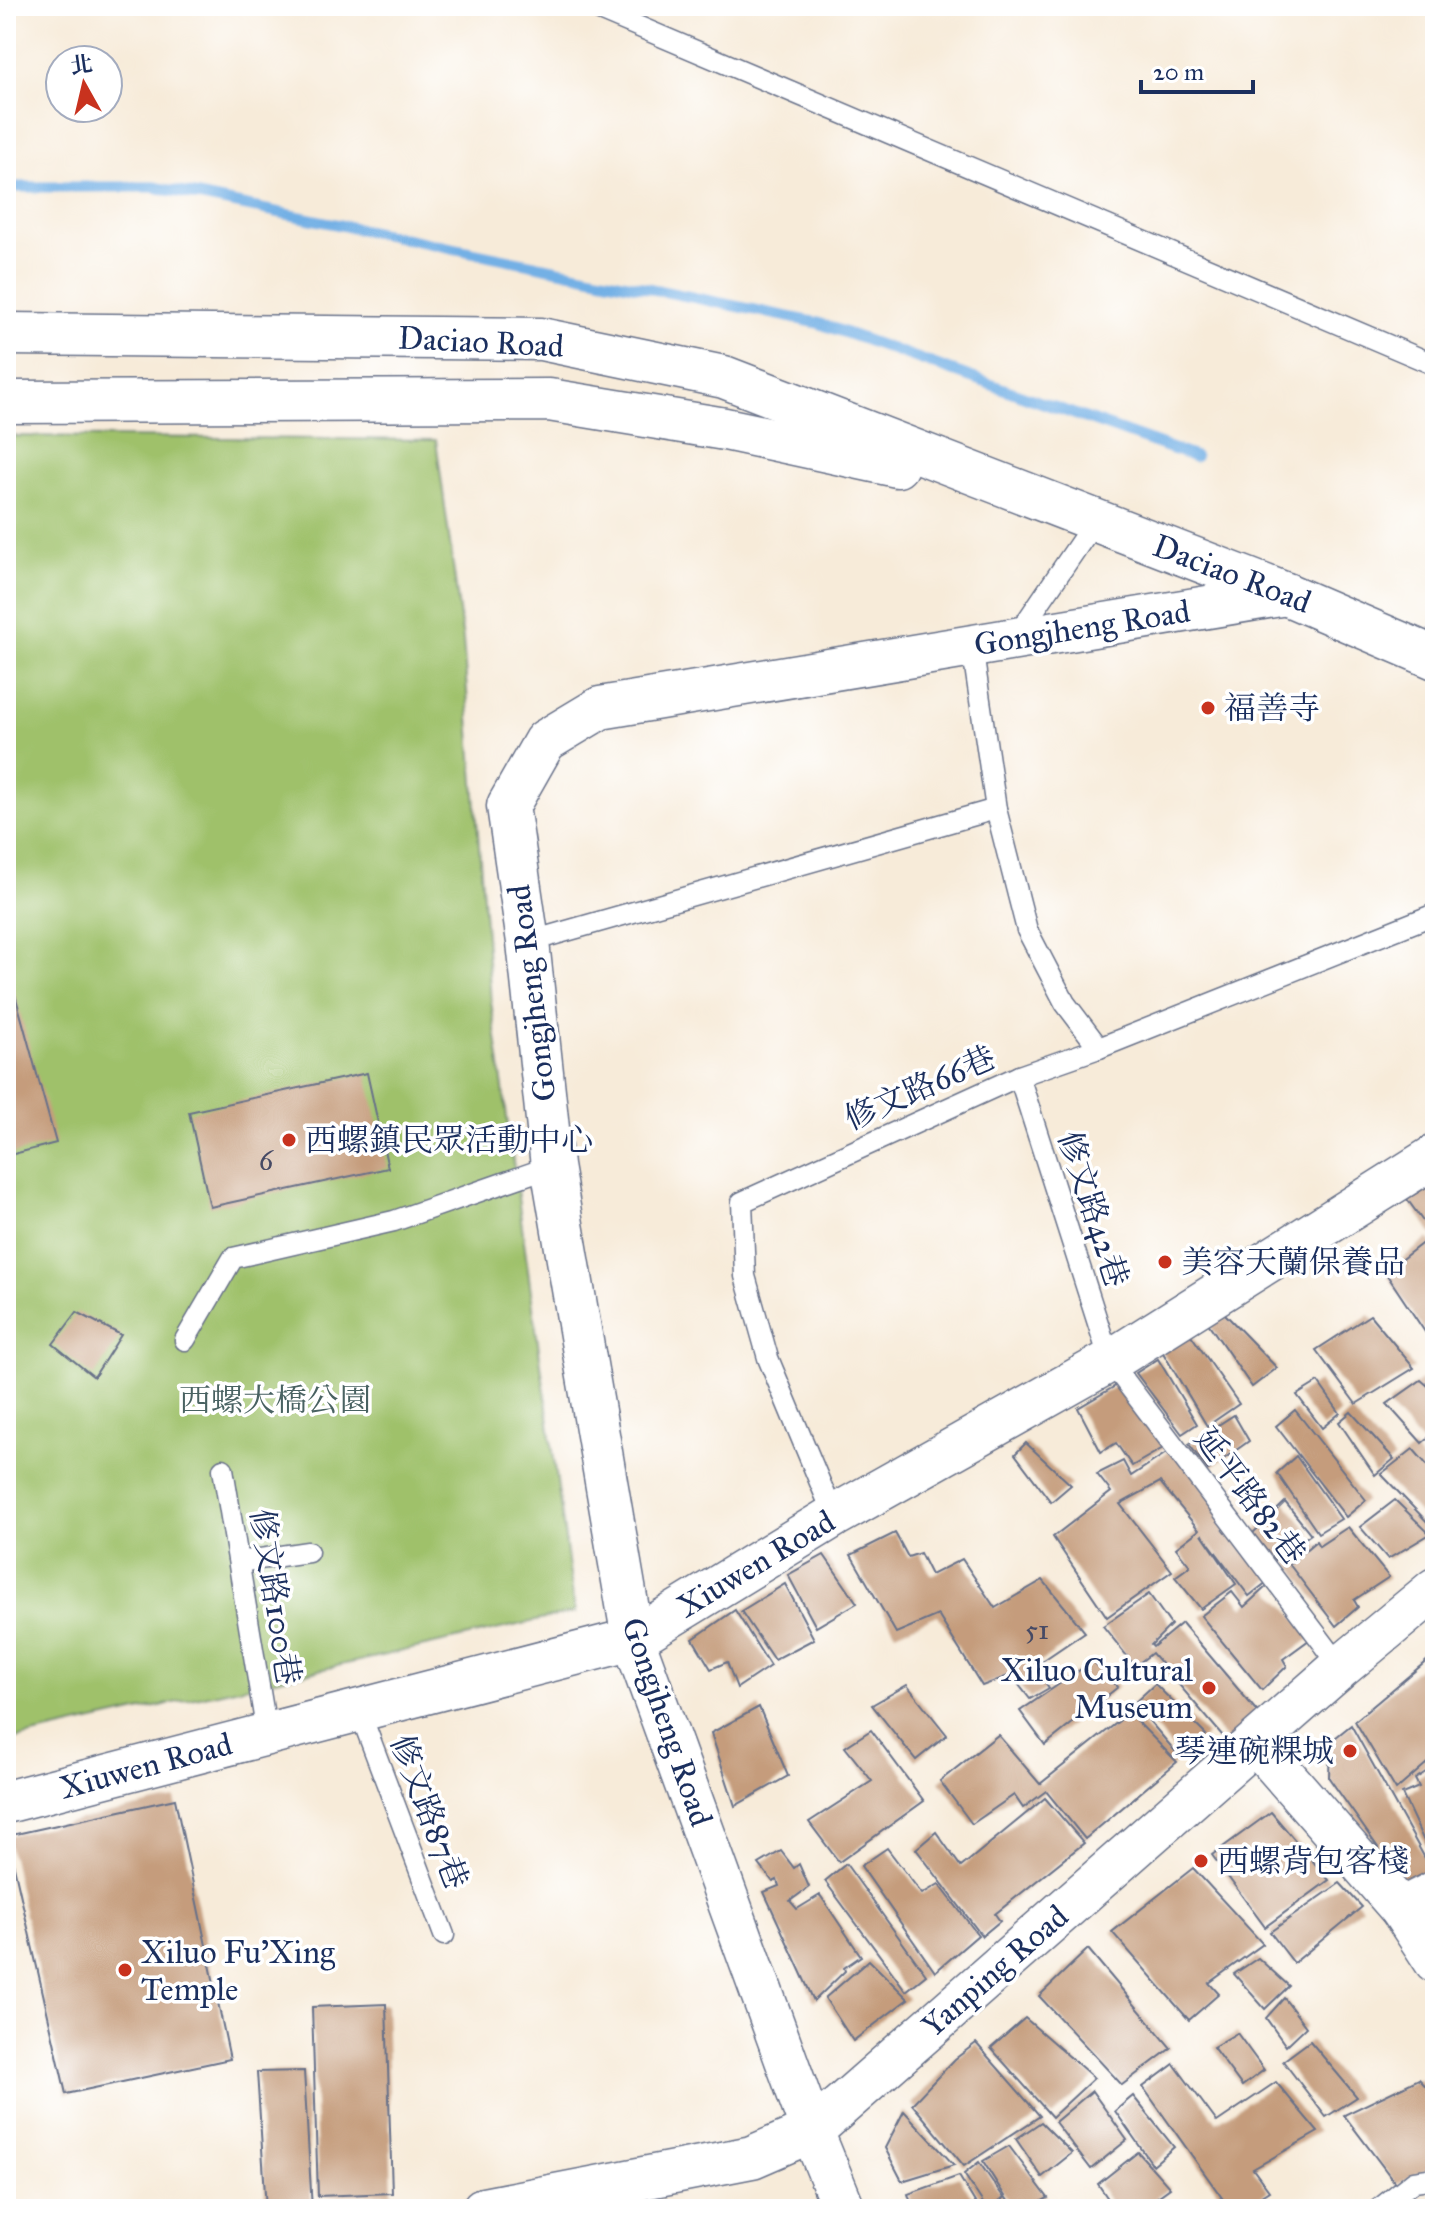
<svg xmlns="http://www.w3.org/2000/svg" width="1441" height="2215" viewBox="0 0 1441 2215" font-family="'IM FELL Great Primer','Noto Serif TC',serif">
<rect width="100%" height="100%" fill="#fff"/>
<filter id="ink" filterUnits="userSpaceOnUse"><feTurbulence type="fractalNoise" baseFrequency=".0125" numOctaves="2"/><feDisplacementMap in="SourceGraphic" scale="16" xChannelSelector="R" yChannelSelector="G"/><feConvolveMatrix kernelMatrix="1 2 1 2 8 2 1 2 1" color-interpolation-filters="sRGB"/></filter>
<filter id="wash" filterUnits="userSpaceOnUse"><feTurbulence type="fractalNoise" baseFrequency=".006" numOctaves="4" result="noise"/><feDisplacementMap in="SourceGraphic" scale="32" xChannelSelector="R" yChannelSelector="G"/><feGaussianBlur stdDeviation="1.8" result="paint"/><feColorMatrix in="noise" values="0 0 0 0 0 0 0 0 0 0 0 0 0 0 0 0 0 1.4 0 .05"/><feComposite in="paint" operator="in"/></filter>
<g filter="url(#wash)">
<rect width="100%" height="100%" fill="#f7ebd9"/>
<polygon fill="#9fc16a" stroke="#5d7864" stroke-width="2" points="6,436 436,440 463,640 491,1001 575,1612 6,1741"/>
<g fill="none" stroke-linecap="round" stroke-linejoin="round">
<polyline stroke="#73b0e5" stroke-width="11" points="6,187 154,187 818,323 1195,457"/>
</g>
<g id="blocks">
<g fill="#c59c7b">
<polygon points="6,962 56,1143 6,1156"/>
<polygon points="367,1073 388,1168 210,1207 189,1112"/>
<polygon points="1435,1182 1435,1238 1407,1199"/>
<polygon points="1429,1238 1435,1247 1435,1347 1385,1272"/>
<polygon points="77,1312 121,1335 94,1377 53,1344"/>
<polygon points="1224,1313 1277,1368 1252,1387 1208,1323"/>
<polygon points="1370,1315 1414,1368 1356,1404 1316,1350"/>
<polygon points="1191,1335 1239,1404 1207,1426 1162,1351"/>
<polygon points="1158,1359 1197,1424 1182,1434 1136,1373"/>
<polygon points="1421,1380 1435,1392 1435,1407 1431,1410 1435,1416 1435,1432 1422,1443 1387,1404"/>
<polygon points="1124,1381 1170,1444 1132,1466 1116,1443 1101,1452 1078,1408"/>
<polygon points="1318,1382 1340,1413 1322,1428 1297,1395"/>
<polygon points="1295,1410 1366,1500 1346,1517 1276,1426"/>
<polygon points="1351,1412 1394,1459 1375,1475 1339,1422"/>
<polygon points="1234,1415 1249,1441 1208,1470 1189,1444"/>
<polygon points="1026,1443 1071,1485 1051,1502 1015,1454"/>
<polygon points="1174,1448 1272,1578 1249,1596 1202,1534 1236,1584 1201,1609 1175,1577 1190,1566 1176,1548 1199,1530 1160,1482 1120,1504 1172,1571 1107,1617 1053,1537 1111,1492 1097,1474 1123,1461 1131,1476"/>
<polygon points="1413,1449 1435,1474 1435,1530 1381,1474"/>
<polygon points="1296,1456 1341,1519 1318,1533 1277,1473"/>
<polygon points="1395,1500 1430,1534 1388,1559 1360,1527"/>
<polygon points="1285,1502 1311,1534 1274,1560 1253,1533"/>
<polygon points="1348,1527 1389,1577 1354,1600 1358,1607 1336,1626 1289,1564 1316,1541 1319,1546"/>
<polygon points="895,1533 908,1557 920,1553 931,1575 962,1559 995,1608 1043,1580 1085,1632 1035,1666 1049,1688 1030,1699 1011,1675 982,1686 938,1615 896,1633 851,1555"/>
<polygon points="824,1555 857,1603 816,1627 788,1575"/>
<polygon points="785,1584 814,1639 774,1660 741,1611"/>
<polygon points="1267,1586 1313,1637 1283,1659 1287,1666 1262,1690 1201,1616 1232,1592 1244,1607"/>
<polygon points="1149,1594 1171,1625 1151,1645 1153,1647 1182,1623 1266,1722 1234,1749 1152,1653 1135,1666 1103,1626"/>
<polygon points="735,1610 770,1666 737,1688 727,1662 711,1669 693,1639"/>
<polygon points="1435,1654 1435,1756 1396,1790 1355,1721"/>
<polygon points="1093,1661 1118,1687 1045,1745 1020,1711"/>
<polygon points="1155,1684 1206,1735 1180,1757 1134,1703"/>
<polygon points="907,1685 947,1735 916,1760 872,1705"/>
<polygon points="759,1707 788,1776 735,1806 711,1733"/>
<polygon points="1129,1713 1177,1762 1085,1839 1046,1791 1023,1808 1014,1795 972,1824 940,1781 998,1735 1040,1784"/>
<polygon points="1351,1725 1431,1869 1406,1887 1329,1778 1330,1742"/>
<polygon points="871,1730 924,1801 839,1862 809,1822 872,1781 845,1747"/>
<polygon points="1435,1766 1435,1849 1429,1852 1402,1794 1419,1787 1415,1779"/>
<polygon points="1045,1798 1084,1843 995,1914 1000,1921 982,1936 916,1849 936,1832 961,1867"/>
<polygon points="175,1799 230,2059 66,2094 7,1836"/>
<polygon points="1271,1812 1329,1880 1265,1927 1212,1855"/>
<polygon points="887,1848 922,1894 939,1884 978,1935 935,1972 861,1866"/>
<polygon points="781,1851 794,1868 799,1864 809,1887 790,1901 797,1909 820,1895 861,1956 844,1968 845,1971 814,2001 764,1892 779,1886 777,1880 773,1882 759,1864"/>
<polygon points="846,1864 926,1975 906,1991 825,1881"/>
<polygon points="1193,1868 1263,1944 1209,1983 1219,1994 1189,2020 1112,1932"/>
<polygon points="1340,1883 1362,1907 1294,1963 1270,1932"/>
<polygon points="1088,1949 1171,2048 1122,2085 1039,1996"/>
<polygon points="1258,1958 1289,1986 1265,2009 1234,1974"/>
<polygon points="869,1960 908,1999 853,2041 825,1998"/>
<polygon points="1284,1998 1306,2027 1286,2046 1266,2018"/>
<polygon points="386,2004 392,2193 318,2196 312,2007"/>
<polygon points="1025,2018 1094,2078 1052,2117 991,2048"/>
<polygon points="1237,2033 1264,2070 1242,2086 1213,2047"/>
<polygon points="1310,2041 1357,2097 1326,2117 1283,2061"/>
<polygon points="976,2043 1040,2116 964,2166 912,2104 955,2059"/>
<polygon points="1174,2064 1217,2122 1276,2082 1318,2132 1253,2169 1269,2191 1241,2209 1230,2209 1143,2087"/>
<polygon points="304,2071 312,2209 266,2209 257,2072"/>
<polygon points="1419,2079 1435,2096 1435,2165 1396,2184 1344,2115"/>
<polygon points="1092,2091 1127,2140 1091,2169 1055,2122"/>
<polygon points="1133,2096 1174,2147 1153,2165 1115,2111"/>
<polygon points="904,2111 954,2165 902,2181 885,2148"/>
<polygon points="1041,2122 1072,2153 1042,2177 1016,2139"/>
<polygon points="1009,2146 1048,2198 1035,2205 1038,2209 1013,2209 983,2161"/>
<polygon points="1138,2152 1170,2188 1141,2209 1115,2209 1098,2184"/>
<polygon points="979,2162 1004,2198 990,2209 987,2209 964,2174"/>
<polygon points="959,2176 979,2209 913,2209 908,2194"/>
</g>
</g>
</g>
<g filter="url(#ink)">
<use href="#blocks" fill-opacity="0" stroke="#687189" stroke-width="2"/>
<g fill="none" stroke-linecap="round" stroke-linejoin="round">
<g stroke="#687189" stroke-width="23">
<g id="lane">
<polyline points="590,6 1435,365"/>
<polyline points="1016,637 1095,521"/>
<polyline points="972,646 996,809 1027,930 1065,1003 1099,1048"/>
<polyline points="528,942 996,809"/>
<polyline points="1019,1076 1110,1361 1341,1667"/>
<polyline points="185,1340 233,1258 394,1221 552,1166"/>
<polyline points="223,1469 267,1734"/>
<polyline points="834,1516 768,1358 745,1276 742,1202 1019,1076 1099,1048 1435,914"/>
<polyline points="239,1562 308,1552"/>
<polyline points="359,1710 444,1935"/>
<polyline points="1379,2209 1414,2181 1435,2178"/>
</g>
</g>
<g stroke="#687189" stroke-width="45">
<g id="street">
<polyline points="6,334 541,339 724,377 1286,594 1435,658"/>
<polyline points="6,402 549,400 725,429 897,466"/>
<polyline points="1256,1743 1401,1909 1435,1961"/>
<polyline points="6,1802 633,1639 834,1516 1110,1361 1435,1156"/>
<polyline points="1401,1909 1435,1892"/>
<polyline points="483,2209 752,2157 812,2131 1341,1667 1435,1589"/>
<polyline points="844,2209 812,2131 633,1639 552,1166 528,942 508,806 545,741 600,708 1286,594"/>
</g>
</g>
<use href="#lane" stroke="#fff" stroke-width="20"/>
<use href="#street" stroke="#fff" stroke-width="42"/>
</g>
</g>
<g fill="#c8321e" stroke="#fff" stroke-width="3">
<circle cx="1208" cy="708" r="8"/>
<circle cx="289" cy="1140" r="8"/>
<circle cx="1165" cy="1262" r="8"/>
<circle cx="1209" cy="1688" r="8"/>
<circle cx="1350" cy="1751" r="8"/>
<circle cx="1201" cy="1861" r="8"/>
<circle cx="125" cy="1970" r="8"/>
</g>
<g text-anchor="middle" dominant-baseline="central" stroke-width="7" stroke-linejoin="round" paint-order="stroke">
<g font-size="28" fill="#464a65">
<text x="266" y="1160">6</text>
<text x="1037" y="1629">51</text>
</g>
<g font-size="32" fill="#1b2f5e" stroke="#fff">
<text transform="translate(481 342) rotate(3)">Daciao Road</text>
<text transform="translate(1232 574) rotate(21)">Daciao Road</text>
<text transform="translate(1082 628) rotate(-9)">Gongjheng Road</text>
<text transform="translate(532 993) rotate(-97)">Gongjheng Road</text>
<text transform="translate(920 1088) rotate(-24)">修文路66巷</text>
<text transform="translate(1093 1209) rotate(72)">修文路42巷</text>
<text transform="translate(1250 1496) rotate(53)">延平路82巷</text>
<text transform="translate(756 1564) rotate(-31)">Xiuwen Road</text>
<text transform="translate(275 1597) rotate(81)">修文路100巷</text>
<text transform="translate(667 1722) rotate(71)">Gongjheng Road</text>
<text transform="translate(146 1766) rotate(-15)">Xiuwen Road</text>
<text transform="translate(429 1812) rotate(69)">修文路87巷</text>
<text transform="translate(995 1971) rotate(-41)">Yanping Road</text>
</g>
<g font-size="32" fill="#1b2f5e" stroke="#fff" text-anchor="start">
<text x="1224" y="708">福善寺</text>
<text x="305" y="1140">西螺鎮民眾活動中心</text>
<text x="1181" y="1262">美容天蘭保養品</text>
<text x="1193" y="1670" text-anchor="end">Xiluo Cultural<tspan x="1193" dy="37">Museum</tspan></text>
<text x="1334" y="1751" text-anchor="end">琴連碗粿城</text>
<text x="1217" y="1861">西螺背包客棧</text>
<text x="141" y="1952">Xiluo Fu'Xing<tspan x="141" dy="37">Temple</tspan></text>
</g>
<g font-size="32" fill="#496262" stroke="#fff">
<text x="275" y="1400">西螺大橋公園</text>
</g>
</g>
<rect width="1441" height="2215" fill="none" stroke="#fff" stroke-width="32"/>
<g transform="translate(84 84) rotate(352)"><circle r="38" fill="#ffffff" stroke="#a4acbf" stroke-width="2"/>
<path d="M0-6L14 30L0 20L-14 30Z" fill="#c8321e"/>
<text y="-12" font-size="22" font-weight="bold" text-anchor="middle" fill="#1b2f5e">北</text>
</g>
<path d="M1141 80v12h112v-12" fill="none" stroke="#1b2f5e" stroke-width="4"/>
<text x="1153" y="80" font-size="24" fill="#1b2f5e" stroke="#ffffff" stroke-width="6" paint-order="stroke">20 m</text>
</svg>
